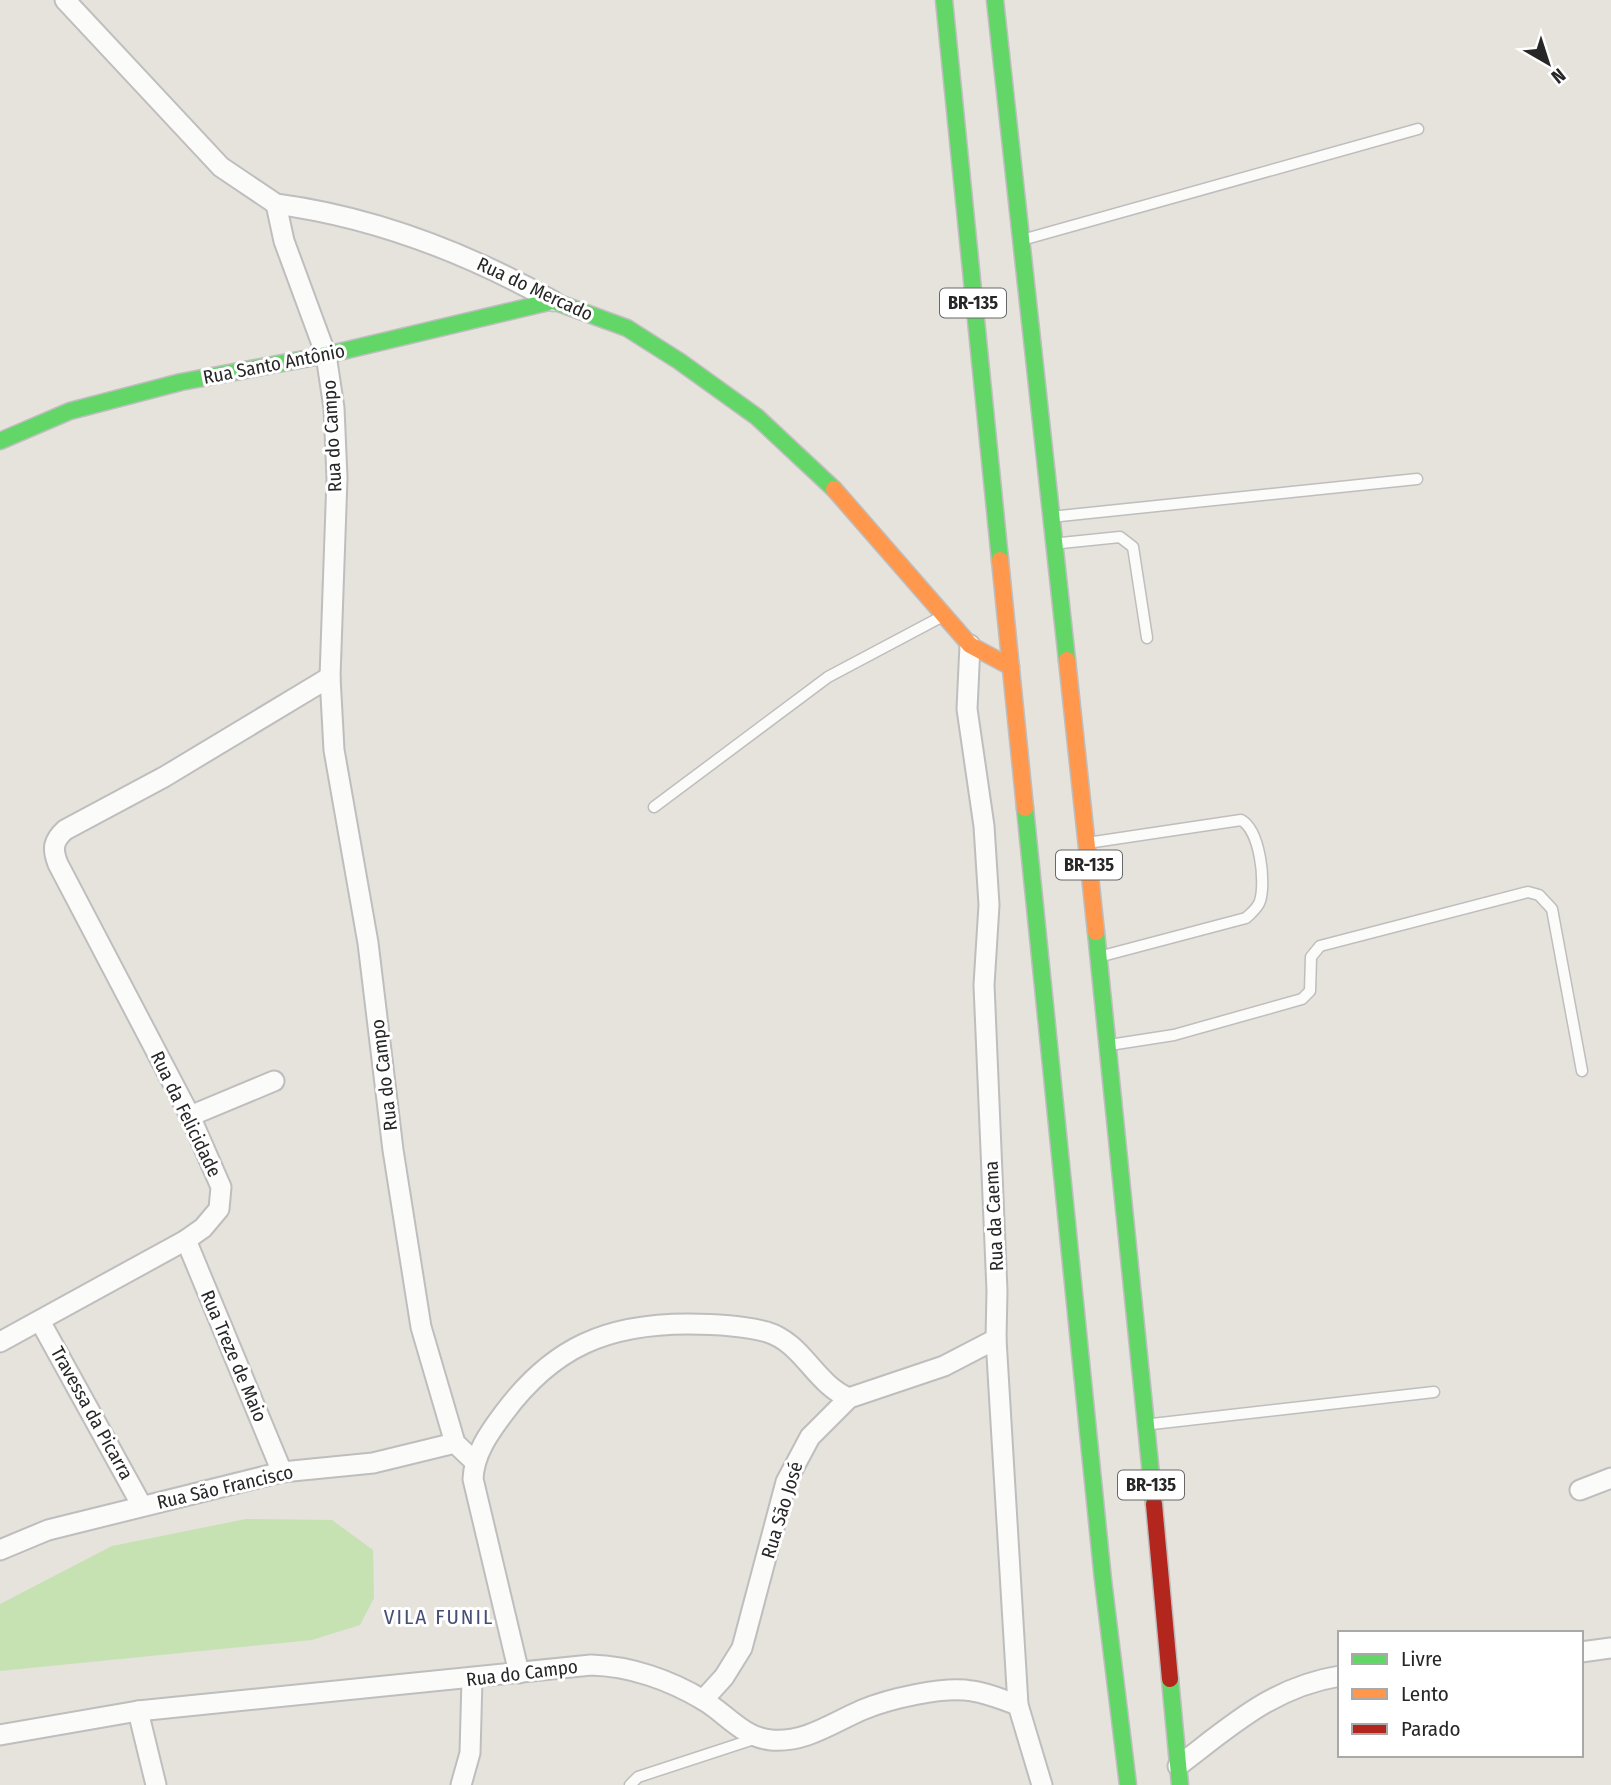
<svg xmlns="http://www.w3.org/2000/svg" width="1611" height="1785" viewBox="0 0 1611 1785" font-family="'Fira Sans Condensed',sans-serif">
<rect width="100%" height="100%" fill="#e6e2dc"/>
<polygon fill="#c6e2b3" points="246,1519 332,1520 373,1550 374,1598 360,1625 312,1640 0,1671 0,1604 112,1546"/>
<g fill="none" stroke-linecap="round" stroke-linejoin="round">
<g stroke="#bfbebe" stroke-width="13">
<g id="lane">
<polyline points="1029,238 1418,129"/>
<polyline points="1060,516 1417,479"/>
<polyline points="1061,543 1120,537 1133,547 1147,638"/>
<polyline points="654,807 828,677 941,617"/>
<path d="M1094,842L1241,820C1260,830 1266,882 1260,901C1258,908 1251,913 1246,918L1106,955"/>
<polyline points="1116,1044 1174,1035 1302,999 1310,991 1311,957 1320,946 1528,892 1539,895 1552,909 1582,1071"/>
<polyline points="1152,1424 1434,1392"/>
<polyline points="630,1785 638,1777 757,1738"/>
</g>
</g>
<g stroke="#bfbebe" stroke-width="23">
<g id="street">
<path d="M65,0L221,167L276,204C374,217 467,253 553,301"/>
<polyline points="276,204 284,241 326,355 334,408 337,478 330,677 334,750 368,943 393,1150 421,1327 455,1443 475,1462"/>
<polyline points="970,645 967,709 984,826 989,905 984,985 997,1291 996,1339 1018,1705 1042,1785"/>
<polyline points="190,1116 274,1081"/>
<polyline points="186,1240 282,1472"/>
<polyline points="40,1321 142,1506"/>
<path d="M0,1342L186,1240L203,1228L219,1209L221,1187L190,1116L58,864C52,849 53,841 65,830L164,777L330,677"/>
<polyline points="1580,1490 1611,1478"/>
<polyline points="0,1550 48,1530 282,1472 373,1463 455,1443"/>
<polyline points="1581,1652 1611,1648"/>
<path d="M519,1673L473,1479C474,1454 489,1433 504,1413C553,1347 607,1324 688,1324C715,1324 741,1325 767,1332C803,1343 815,1384 849,1398"/>
<polyline points="703,1700 724,1677 742,1648 786,1482 810,1437 849,1398 944,1366 996,1339"/>
<polyline points="138,1711 156,1785"/>
<path d="M0,1735L138,1711L591,1665C630,1666 670,1680 703,1700C727,1714 742,1737 771,1740C805,1743 832,1723 862,1710C888,1699 943,1686 972,1691C988,1693 1003,1700 1018,1705"/>
<path d="M1178,1766C1231,1726 1272,1687 1340,1676"/>
<polyline points="461,1785 470,1753 472,1679"/>
</g>
</g>
<g stroke="#bfbebe" stroke-width="19">
<g id="fast">
<polyline points="944,0 1000,560"/>
<polyline points="995,0 1067,660"/>
<polyline points="0,441 70,411 181,382 326,355 553,301 627,328 679,361 757,417 834,489"/>
<polyline points="1025,808 1103,1580 1128,1785"/>
<polyline points="1096,932 1154,1504"/>
<polyline points="1170,1679 1180,1785"/>
</g>
</g>
<g stroke="#bfbebe" stroke-width="19">
<g id="slow">
<polyline points="834,489 970,645 1011,667"/>
<polyline points="1000,560 1025,808"/>
<polyline points="1067,660 1096,932"/>
</g>
</g>
<g stroke="#bfbebe" stroke-width="19">
<polyline id="jam" points="1154,1504 1170,1679"/>
</g>
<use href="#lane" stroke="#fbfbfa" stroke-width="10"/>
<use href="#street" stroke="#fbfbfa" stroke-width="19"/>
<use href="#fast" stroke="#63d668" stroke-width="16"/>
<use href="#slow" stroke="#ff974d" stroke-width="16"/>
<use href="#jam" stroke="#b3261e" stroke-width="16"/>
</g>
<g text-anchor="middle" dominant-baseline="central" stroke-width="6" stroke-linejoin="round" paint-order="stroke">
<g fill="#fff" stroke="#686868" stroke-width="2">
<rect x="940" y="288.5" width="66" height="29" rx="5"/>
<rect x="1056" y="850.5" width="66" height="29" rx="5"/>
<rect x="1118" y="1470.5" width="66" height="29" rx="5"/>
</g>
<g font-size="18" font-weight="bold" fill="#272727">
<text x="973" y="303">BR-135</text>
<text x="1089" y="865">BR-135</text>
<text x="1151" y="1485">BR-135</text>
</g>
<g font-size="19" fill="#272727" stroke="#fff">
<text transform="translate(535 289) rotate(25)">Rua do Mercado</text>
<text transform="translate(274 364) rotate(-11)">Rua Santo Antônio</text>
<text transform="translate(332 436) rotate(-93)">Rua do Campo</text>
<text transform="translate(384 1075) rotate(-97)">Rua do Campo</text>
<text transform="translate(186 1114) rotate(64)">Rua da Felicidade</text>
<text transform="translate(994 1216) rotate(-93)">Rua da Caema</text>
<text transform="translate(234 1356) rotate(67)">Rua Treze de Maio</text>
<text transform="translate(92 1413) rotate(61)">Travessa da Picarra</text>
<text transform="translate(225 1487) rotate(-13)">Rua São Francisco</text>
<text transform="translate(782 1510) rotate(-73)">Rua São José</text>
<text transform="translate(522 1673) rotate(-7)">Rua do Campo</text>
</g>
<g font-size="21" letter-spacing="2" fill="#474f77" stroke="#fff">
<text x="439" y="1617">VILA FUNIL</text>
</g>
</g>
<rect x="1338" y="1631" width="245" height="126" fill="#ffffff" stroke="#a9a9a9" stroke-width="2"/>
<rect x="1352" y="1654" width="35" height="10" fill="#63d668" stroke="#a9a9a9" stroke-width="2"/>
<text x="1401" y="1666" font-size="21" fill="#272727">Livre</text>
<rect x="1352" y="1689" width="35" height="10" fill="#ff974d" stroke="#a9a9a9" stroke-width="2"/>
<text x="1401" y="1701" font-size="21" fill="#272727">Lento</text>
<rect x="1352" y="1724" width="35" height="10" fill="#b3261e" stroke="#a9a9a9" stroke-width="2"/>
<text x="1401" y="1736" font-size="21" fill="#272727">Parado</text>
<g transform="translate(1548 63) rotate(141)" stroke="#ffffff" stroke-width="5" paint-order="stroke">
<path d="M0-5L12 26L0 18L-12 26Z" fill="#272727"/>
<text y="-10" font-size="19" font-weight="bold" text-anchor="middle" fill="#272727">N</text>
</g>
</svg>
